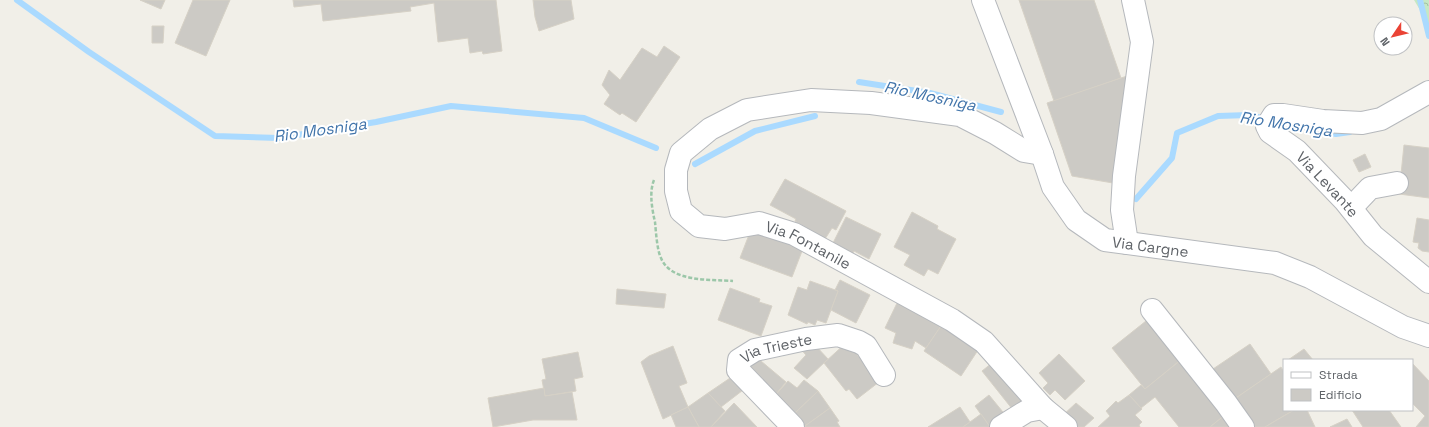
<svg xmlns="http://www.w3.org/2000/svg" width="1429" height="427" viewBox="0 0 1429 427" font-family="'Space Grotesk',sans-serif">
<defs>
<pattern id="forest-crowns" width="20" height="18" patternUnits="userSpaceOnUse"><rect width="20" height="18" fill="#c5e8c5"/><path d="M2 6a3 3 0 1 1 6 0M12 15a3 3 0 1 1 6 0" fill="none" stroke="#a3c0a4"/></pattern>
</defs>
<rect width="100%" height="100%" fill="#f1efe8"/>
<polygon fill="url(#forest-crowns)" points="1414,0 1429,0 1429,25"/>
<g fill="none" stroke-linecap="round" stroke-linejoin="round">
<g stroke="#aadaff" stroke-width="6">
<polyline points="17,0 89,52 215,136 279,138 376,122 451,106 584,118 656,148"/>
<polyline points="1420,0 1429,36"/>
<polyline points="859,82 930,93 1001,112"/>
<polyline points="1316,131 1336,134 1350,132"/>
<polyline points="695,164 755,131 815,116"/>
<polyline points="1136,199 1172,158 1177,133 1218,116 1249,115 1266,119"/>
</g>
</g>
<g fill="#cccac5" stroke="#d6d1c6">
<polygon points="140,0 165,0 161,9"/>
<polygon points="193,0 230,0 206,56 175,43"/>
<polygon points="293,0 496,0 502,51 483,54 482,51 470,53 468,38 438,42 434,3 410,7 411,11 323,21 321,4 294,7"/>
<polygon points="533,0 571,0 574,19 539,31 535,17"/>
<polygon points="1019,0 1094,0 1121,78 1054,101"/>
<polygon points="152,26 164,26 163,43 152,43"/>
<polygon points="664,46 680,57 636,122 622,113 620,115 604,104 610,95 602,85 609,70 620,80 642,48 657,57"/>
<polygon points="1133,74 1113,183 1072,176 1047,103"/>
<polygon points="1404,145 1429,148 1429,198 1399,194"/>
<polygon points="1365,154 1371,167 1359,172 1353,160"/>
<polygon points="785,179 846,211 836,230 832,228 825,239 795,221 796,219 770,205"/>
<polygon points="912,212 938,226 937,229 956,239 938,274 928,269 924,276 904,265 910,255 894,247"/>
<polygon points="846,217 881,234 869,259 854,251 853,253 833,243"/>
<polygon points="1417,218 1429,220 1429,252 1422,251 1418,248 1419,243 1413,242"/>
<polygon points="752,227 804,246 792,277 740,258"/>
<polygon points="840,280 870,295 856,323 831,310 838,291 835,290"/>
<polygon points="810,281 838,291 826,323 817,320 815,325 808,322 807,324 788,315 798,287 807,290"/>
<polygon points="730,288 760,299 759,302 772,306 761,336 718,320"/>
<polygon points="617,289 666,294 664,308 616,304"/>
<polygon points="899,299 945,320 926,348 915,341 912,349 893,343 896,333 885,328"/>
<polygon points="1151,317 1183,358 1145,389 1112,348"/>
<polygon points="945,320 982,344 961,376 924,351"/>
<polygon points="847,342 879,382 857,399 849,389 846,391 824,363"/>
<polygon points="1250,344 1271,374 1233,400 1213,369"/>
<polygon points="815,345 828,359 807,379 794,368 806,355 798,346"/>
<polygon points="673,346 687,383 679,386 688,407 663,419 641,362 649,356"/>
<polygon points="1304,349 1313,360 1288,360"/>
<polygon points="578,352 583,377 574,379 576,391 545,396 542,380 546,379 542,359"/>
<polygon points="1059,354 1085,381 1065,400 1055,390 1050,395 1043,388 1048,383 1039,373"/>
<polygon points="755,356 786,382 772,399 743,367"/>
<polygon points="997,359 1032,403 1017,415 982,371"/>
<polygon points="1182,359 1226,414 1210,427 1179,427 1155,397 1141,408 1129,395 1141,385 1145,389"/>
<polygon points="1412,363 1429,381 1429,427 1416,427 1425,416 1412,403"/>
<polygon points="1281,367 1284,372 1284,410 1294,410 1265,427 1251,427 1233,400"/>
<polygon points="736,374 747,387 721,407 708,393"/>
<polygon points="804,380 818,391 794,414 772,399 788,381 797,388"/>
<polygon points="544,388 545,396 572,392 577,420 533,420 493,427 488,398"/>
<polygon points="818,391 830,408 805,426 794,414"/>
<polygon points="708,393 725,411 711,427 699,427 688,407"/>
<polygon points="989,395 1007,417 995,427 990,427 975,406"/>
<polygon points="1129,395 1142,409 1135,415 1142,422 1139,425 1140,427 1098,427 1110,416 1106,411 1116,401 1118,403"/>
<polygon points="734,403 757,427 711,427"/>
<polygon points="1076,403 1094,418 1084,427 1072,427 1061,417"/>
<polygon points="688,407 699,427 676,427 671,415"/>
<polygon points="960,407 970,422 963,427 928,427"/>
<polygon points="830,408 839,421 837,422 840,427 806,427 805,426"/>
<polygon points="1294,410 1307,410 1315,427 1265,427"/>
<polygon points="1352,410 1389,410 1401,427 1363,427"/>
<polygon points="981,414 990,427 963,427 970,422"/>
<polygon points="1226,414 1236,427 1210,427"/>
<polygon points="1347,419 1352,427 1330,427"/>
</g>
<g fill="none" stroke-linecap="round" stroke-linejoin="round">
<g stroke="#b5b8bc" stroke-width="24">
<g id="minor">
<path id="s1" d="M983,0L1042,154L1053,187L1076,220L1105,240L1275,263L1310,277L1403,327L1429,336"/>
<path id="s2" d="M1429,92L1381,119L1362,123L1323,121L1283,115H1274L1267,126L1270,132L1297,151L1345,201L1373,236L1429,282"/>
<path id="s3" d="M1042,154L1024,151L995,133L960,115L871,103L811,100L747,110L710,129L681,153L676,170V191L681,211L699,226L725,229L759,223L794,234L952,320L984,342L1043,408L1066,427"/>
<polyline points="1351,208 1370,188 1397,183"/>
<polyline points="1127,243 1122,210 1124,176 1142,42 1133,0"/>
<polyline points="1152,310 1226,403 1243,427"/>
<path id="s4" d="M793,427L738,370L739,360L755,350L806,339L838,335L859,342L866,346L884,375"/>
<polyline points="1001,427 1027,411 1043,408"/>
</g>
</g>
<path stroke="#9cc7a9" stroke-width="2.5" stroke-dasharray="4 2" stroke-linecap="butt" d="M654,180C649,192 652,209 655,222C656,232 657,250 661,258C671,283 711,279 733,281"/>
<use href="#minor" stroke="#fff" stroke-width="22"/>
</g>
<g text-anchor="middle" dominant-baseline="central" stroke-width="4" stroke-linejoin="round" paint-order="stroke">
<g font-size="15" fill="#5f6368" stroke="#fff">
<text stroke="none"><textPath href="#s2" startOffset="261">Via Levante</textPath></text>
<text stroke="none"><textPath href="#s3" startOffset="583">Via Fontanile</textPath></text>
<text stroke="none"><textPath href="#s1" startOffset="321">Via Cargne</textPath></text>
<text stroke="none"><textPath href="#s4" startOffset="129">Via Trieste</textPath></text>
</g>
<g font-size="16" font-style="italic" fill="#4174aa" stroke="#fff">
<text transform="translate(930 96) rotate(12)">Rio Mosniga</text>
<text transform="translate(1286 124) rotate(9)">Rio Mosniga</text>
<text transform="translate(320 130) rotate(-8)">Rio Mosniga</text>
</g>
</g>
<rect x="1283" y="359" width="130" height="52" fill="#ffffff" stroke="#bfc1c3"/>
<rect x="1291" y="372" width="20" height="6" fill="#ffffff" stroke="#bfc1c3"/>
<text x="1319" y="379" font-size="12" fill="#5f6368">Strada</text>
<rect x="1291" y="389" width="20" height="12" fill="#cccac5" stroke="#bfc1c3"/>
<text x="1319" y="399" font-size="12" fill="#5f6368">Edificio</text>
<g transform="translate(1393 36) rotate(235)"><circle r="19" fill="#ffffff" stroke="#bfc1c3"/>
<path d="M0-3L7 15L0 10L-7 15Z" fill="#ea4335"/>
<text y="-6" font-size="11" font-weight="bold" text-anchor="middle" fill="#5f6368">N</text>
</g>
</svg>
